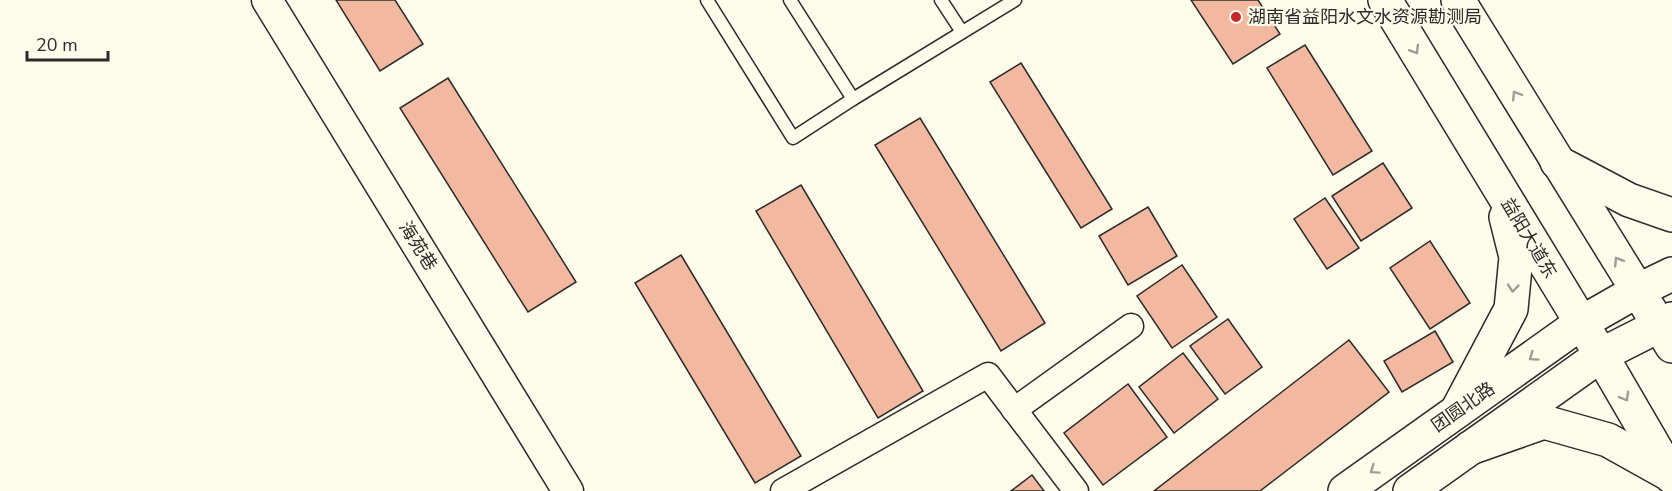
<svg xmlns="http://www.w3.org/2000/svg" width="1672" height="491" viewBox="0 0 1672 491" font-family="'Nunito Sans','Noto Sans SC',sans-serif">
<rect width="100%" height="100%" fill="#fdfbea"/>
<g fill="#f2b8a0" stroke="#2b2b2b" stroke-width="1.5">
<polygon points="336,0 395,0 423,44 380,71"/>
<polygon points="1191,0 1258,0 1280,34 1233,64"/>
<polygon points="1305,45 1372,151 1333,175 1267,68"/>
<polygon points="1021,63 1112,209 1081,228 990,82"/>
<polygon points="448,78 576,282 528,312 400,108"/>
<polygon points="920,118 1045,323 1001,351 875,145"/>
<polygon points="1383,163 1412,208 1361,241 1332,196"/>
<polygon points="801,185 923,391 878,418 756,211"/>
<polygon points="1325,198 1359,248 1327,269 1294,219"/>
<polygon points="1148,207 1177,256 1128,285 1099,236"/>
<polygon points="1430,241 1470,303 1430,329 1390,268"/>
<polygon points="681,255 801,456 755,483 635,283"/>
<polygon points="1182,265 1217,317 1172,348 1137,296"/>
<polygon points="1228,319 1262,367 1225,394 1190,346"/>
<polygon points="1435,331 1453,362 1402,392 1384,361"/>
<polygon points="1349,340 1389,392 1260,491 1154,491"/>
<polygon points="1183,353 1218,399 1174,433 1139,387"/>
<polygon points="1128,384 1167,437 1103,485 1064,433"/>
<polygon points="1032,475 1044,491 1011,491"/>
</g>
<g fill="none" stroke-linecap="round" stroke-linejoin="round">
<g stroke="#2b2b2b" stroke-width="15">
<g id="service">
<polyline points="707,0 793,138 853,99"/>
<polyline points="790,0 853,99 1015,0"/>
<polyline points="941,0 962,32"/>
</g>
</g>
<g stroke="#2b2b2b" stroke-width="27">
<g id="minor">
<polyline points="1014,410 1131,326"/>
<polyline points="783,491 988,375 1076,491"/>
</g>
</g>
<g stroke="#2b2b2b" stroke-width="33">
<polyline id="tertiary" points="267,0 568,491"/>
</g>
<g stroke="#2b2b2b" stroke-width="36">
<g id="secondary">
<polyline points="1345,491 1581,323 1637,291 1672,274"/>
<polyline points="1410,491 1601,355 1672,319"/>
</g>
</g>
<g stroke="#2b2b2b" stroke-width="36">
<g id="primary">
<polyline points="1385,0 1601,355 1672,477"/>
<polyline points="1458,0 1672,346"/>
<polyline points="1557,162 1629,200 1672,215"/>
<polyline points="1457,411 1511,309 1516,257 1506,217"/>
<polyline points="1470,448 1544,422 1608,440 1669,474"/>
</g>
</g>
<use href="#service" stroke="#fdfbea" stroke-width="12"/>
<use href="#minor" stroke="#fdfbea" stroke-width="24"/>
<use href="#tertiary" stroke="#fdfbea" stroke-width="30"/>
<use href="#secondary" stroke="#fdfbea" stroke-width="33"/>
<use href="#primary" stroke="#fdfbea" stroke-width="33"/>
</g>
<defs><path id="oneway-chevron" d="M-2-3.5L2.5 0L-2 3.5" fill="none" stroke-width="1.6" stroke-linecap="round" stroke-linejoin="round" transform="scale(1.5)"/></defs>
<g stroke="#9e9d94">
<use href="#oneway-chevron" transform="translate(1415 50) rotate(59)"/>
<use href="#oneway-chevron" transform="translate(1516 95) rotate(-122)"/>
<use href="#oneway-chevron" transform="translate(1618 261) rotate(-122)"/>
<use href="#oneway-chevron" transform="translate(1513 288) rotate(95)"/>
<use href="#oneway-chevron" transform="translate(1533 357) rotate(145)"/>
<use href="#oneway-chevron" transform="translate(1625 397) rotate(60)"/>
<use href="#oneway-chevron" transform="translate(1374 470) rotate(145)"/>
</g>
<circle fill="#c62828" stroke="#fdfbea" stroke-width="2" cx="1236" cy="17" r="6"/>
<g text-anchor="middle" dominant-baseline="central" stroke-width="4.5" stroke-linejoin="round" paint-order="stroke">
<g font-size="18" fill="#2b2b2b" stroke="#fdfbea" text-anchor="start">
<text x="1248" y="17">湖南省益阳水文水资源勘测局</text>
</g>
<g font-size="18" fill="#2b2b2b" stroke="#fdfbea">
<text transform="translate(1529 238) rotate(59)">益阳大道东</text>
<text transform="translate(418 246) rotate(58)">海苑巷</text>
<text transform="translate(1463 407) rotate(-35)">团圆北路</text>
</g>
</g>
<path d="M27 51v9h81v-9" fill="none" stroke="#2b2b2b" stroke-width="3"/>
<text x="36" y="51" font-size="18" fill="#2b2b2b" stroke="#fdfbea" stroke-width="4.5" paint-order="stroke">20 m</text>
</svg>
